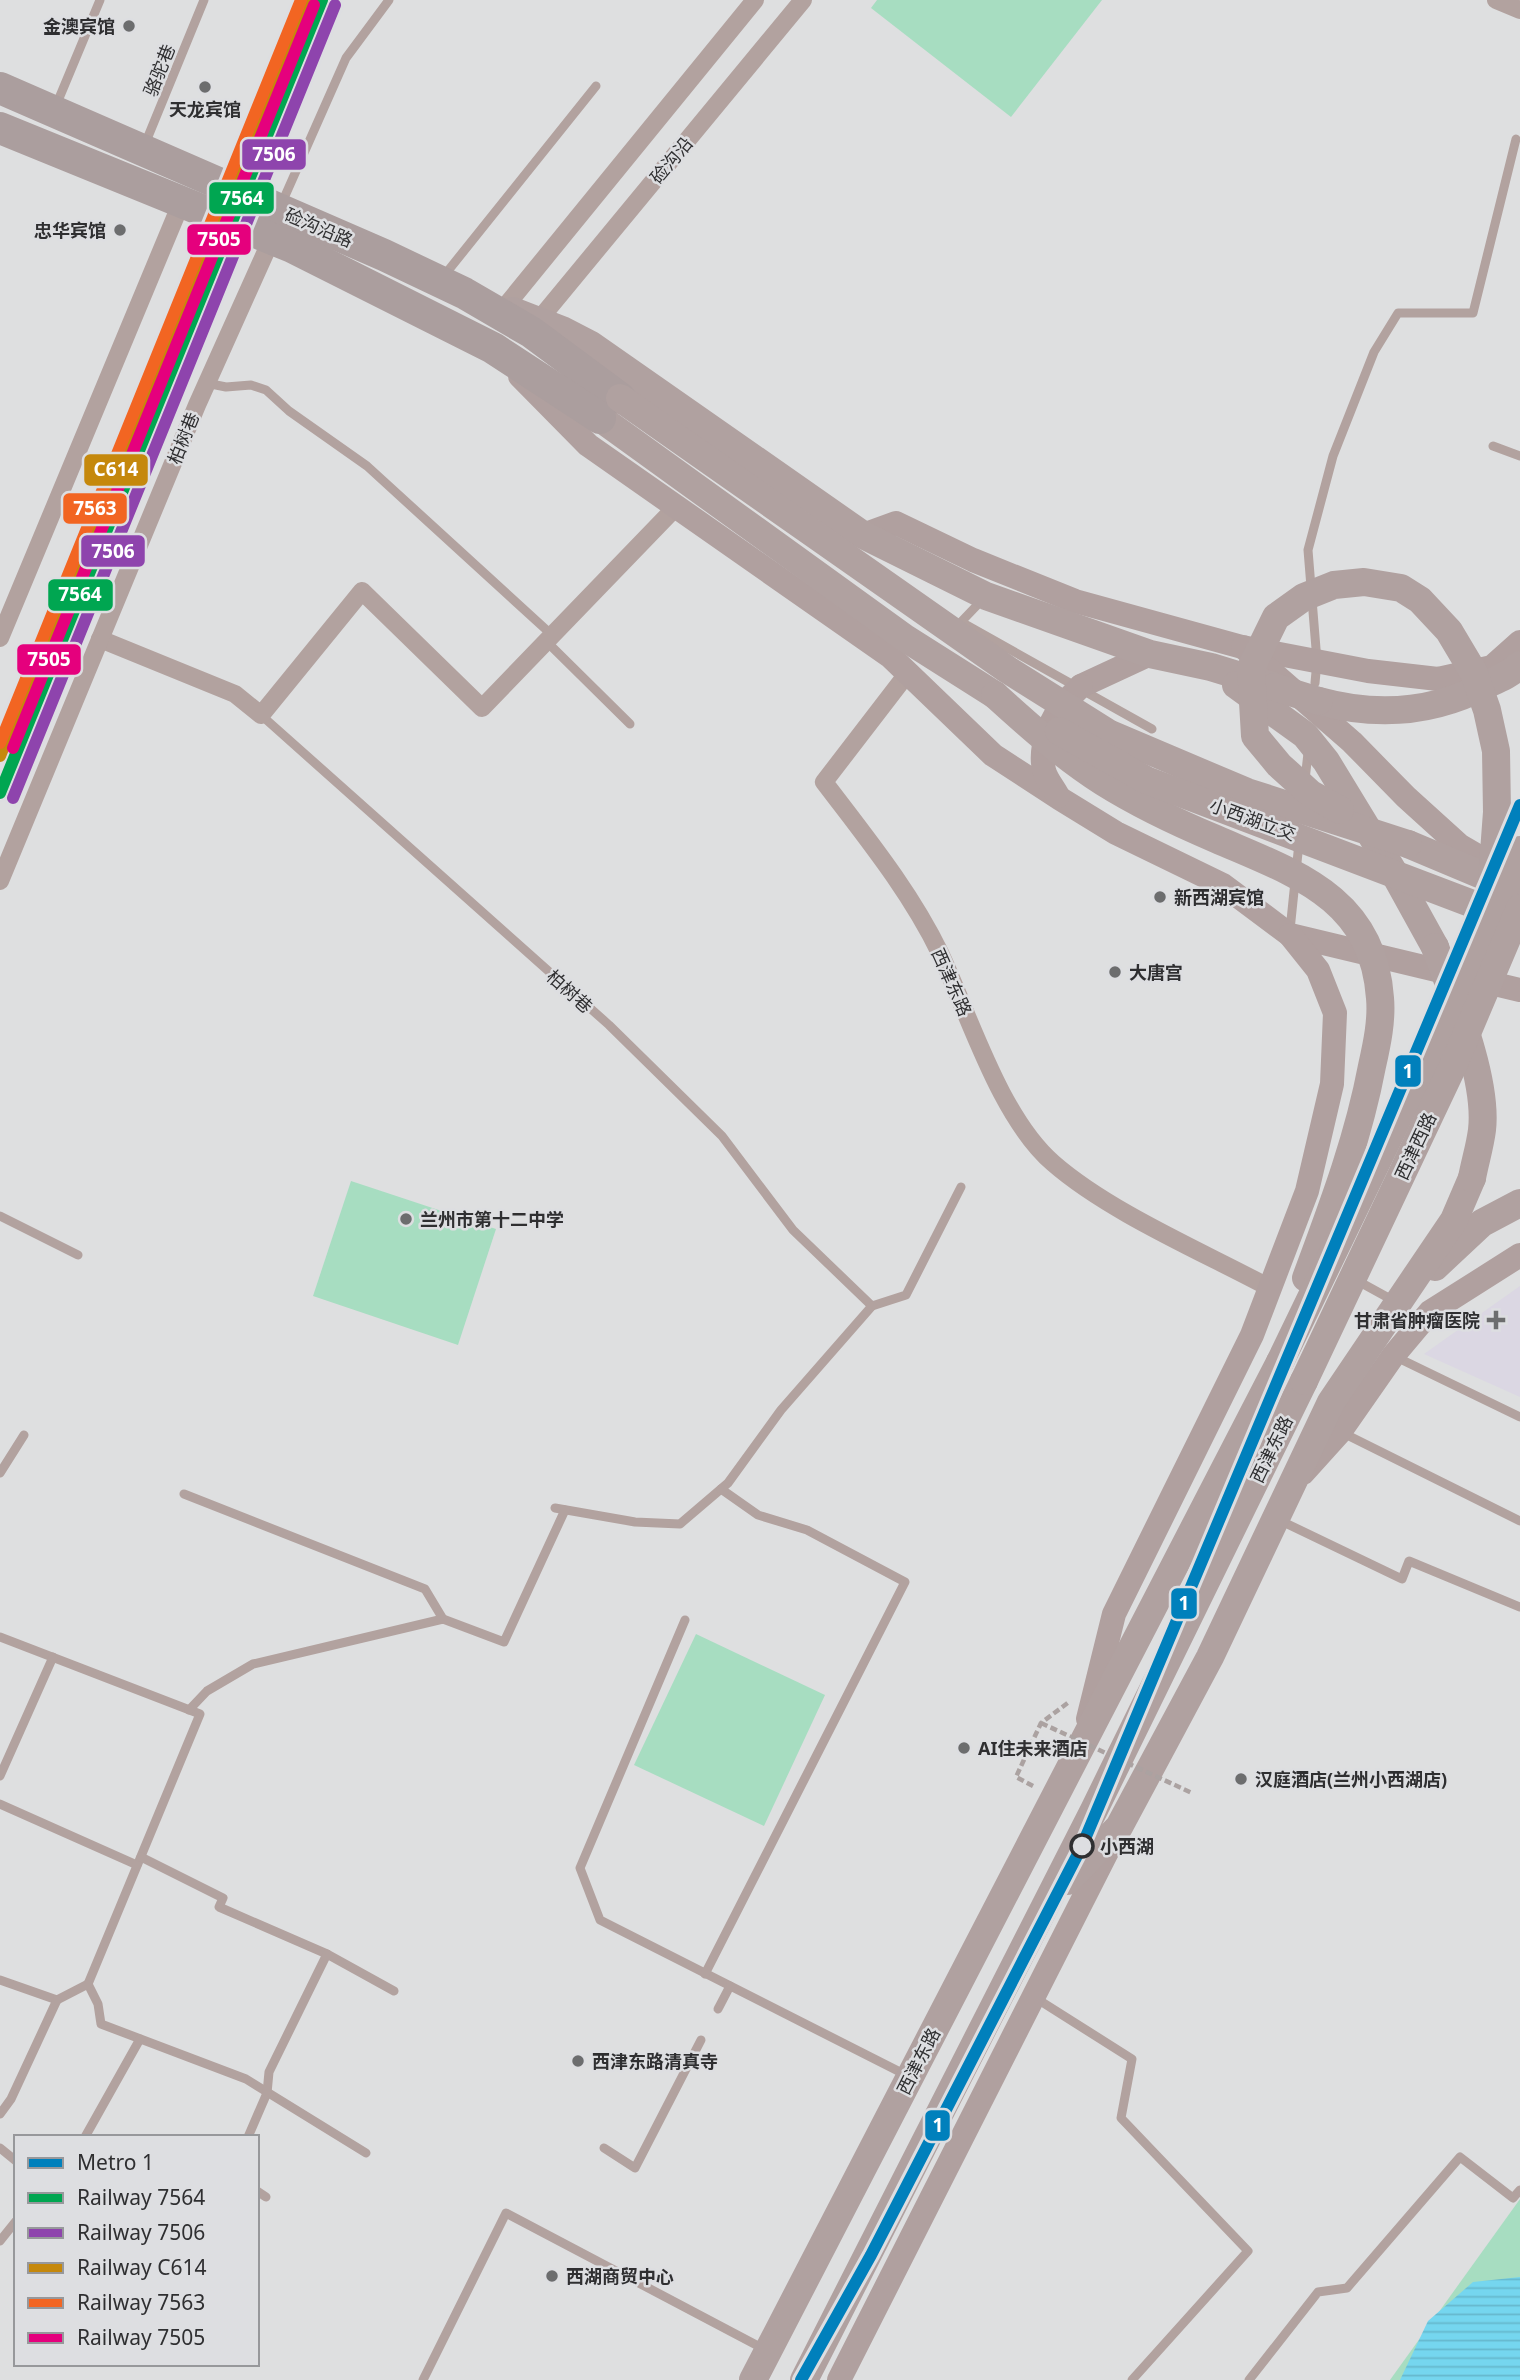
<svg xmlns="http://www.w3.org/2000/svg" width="1520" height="2380" viewBox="0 0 1520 2380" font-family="'Noto Sans','Noto Sans SC',sans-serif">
<defs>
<pattern id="water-rules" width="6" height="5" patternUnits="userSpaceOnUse" patternTransform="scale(1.75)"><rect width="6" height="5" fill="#75d6ef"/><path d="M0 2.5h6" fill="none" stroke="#66b8cd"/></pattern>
</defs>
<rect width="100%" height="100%" fill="#dedfe0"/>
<polygon fill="#dbd7e3" points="1520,1286 1520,1397 1424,1354"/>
<g fill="#a7ddc1">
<polygon points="877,0 1102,0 1011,117 871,8"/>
<polygon points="351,1181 496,1229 458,1345 313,1296"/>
<polygon points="696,1634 825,1695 764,1826 634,1765"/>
<polygon points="1520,2199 1520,2380 1390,2380"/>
</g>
<polygon fill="url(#water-rules)" points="1520,2277 1520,2380 1400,2380 1428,2321 1473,2282"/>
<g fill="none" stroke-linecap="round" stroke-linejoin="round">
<polyline stroke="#aba2a1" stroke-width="4.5" stroke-dasharray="7 3.5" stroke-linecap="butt" points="1033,1786 1016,1777 1041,1723 1069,1702"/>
<g stroke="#b2a29f" stroke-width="9">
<polyline points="55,108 100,0"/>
<polyline points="145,144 204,0"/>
<polyline points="281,205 346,58 389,0"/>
<polyline points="443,277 596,86"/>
<polyline points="206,383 226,387 251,385 266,390 289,411 367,466 552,635"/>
<polyline points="1493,446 1520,456"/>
<polyline points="983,599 961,622 1152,729"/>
<polyline points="546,641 630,724"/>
<polyline points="1315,683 1317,661 1308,550 1333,456 1374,352 1398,313 1473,313 1516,139"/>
<polyline points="261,715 609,1025 722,1136 793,1230 872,1306 906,1295 961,1187"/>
<polyline points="1305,780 1308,753"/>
<polyline points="1290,930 1299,843"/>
<polyline points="0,1216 78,1255"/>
<polyline points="1356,1280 1396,1302"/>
<polyline points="1394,1356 1520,1417"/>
<polyline points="1341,1432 1520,1521"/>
<polyline points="0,1473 24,1435"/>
<polyline points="184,1494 425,1589 443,1619"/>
<polyline points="555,1508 635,1522 680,1524 728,1483 781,1410 872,1306"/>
<polyline points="1279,1520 1402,1579 1409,1561 1520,1607"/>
<polyline points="685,1620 580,1868 600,1920 908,2076"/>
<polyline points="0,1637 200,1714 88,1984 98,2004 101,2024 246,2079 366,2153"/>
<polyline points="189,1710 207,1691 253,1664 443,1619 504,1642 565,1510"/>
<polyline points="0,1776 53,1657"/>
<polyline points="0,1804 137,1865"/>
<polyline points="141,1857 223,1898 219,1907 327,1954"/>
<polyline points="705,1974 905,1582 807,1530 758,1515 721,1489"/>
<polyline points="0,1980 57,2000 88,1984"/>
<polyline points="1034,1997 1132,2059 1121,2118 1248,2251 1132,2380"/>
<polyline points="718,2009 730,1986"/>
<polyline points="0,2114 11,2099 57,2000"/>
<polyline points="85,2137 140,2039"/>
<polyline points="248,2137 267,2093 269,2072 327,1954 394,1991"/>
<polyline points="0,2148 16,2161"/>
<polyline points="604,2148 635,2168 701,2040"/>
<polyline points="257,2191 266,2197"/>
<polyline points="0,2241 16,2221"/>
<polyline points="423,2380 506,2213 764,2349"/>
<polyline points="1249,2380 1318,2292 1347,2288 1460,2157 1513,2198 1520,2190"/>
</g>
<g stroke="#b2a29f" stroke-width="18">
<polyline points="1496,0 1520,10"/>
<polyline points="504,308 755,0"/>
<polyline points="538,321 803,0"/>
<polyline points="0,638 182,201"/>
<polyline points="100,639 235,694 261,715 362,591 482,708 676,507"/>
<path d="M907,674L824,782C865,836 910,891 940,953C970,1017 1000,1117 1053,1163C1109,1212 1203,1252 1270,1288"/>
<polyline points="0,881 197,405 272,238"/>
</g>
<g stroke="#b0a09f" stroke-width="24">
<polyline points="520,376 588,445 891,657 993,755 1059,798 1116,833 1223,885 1290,935 1520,990"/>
<polyline points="863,535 896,523 973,560 1075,601 1242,647 1368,671 1438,679 1492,667 1520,642"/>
<polyline points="1243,647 1352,742 1406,797 1459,845 1507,873"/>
<polyline points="1081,686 1150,654"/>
<path d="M1058,796C1054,788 1046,779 1044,770C1039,747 1050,718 1066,701"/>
<polyline points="1303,1473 1340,1432 1393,1356 1430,1312 1520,1255"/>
<polyline points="1088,1719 1114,1614 1252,1335 1307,1191 1332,1084 1335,1013 1318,970 1290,935"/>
<polyline points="839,2380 1113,1840"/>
</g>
<g stroke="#b0a1a0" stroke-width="28">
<polyline points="513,311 562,330 591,345 863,535 986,596 1150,654 1211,667 1273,686"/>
<polyline points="600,418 905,638 995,695"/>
<polyline points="1236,685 1305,735 1326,761 1393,871 1435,947"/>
<path d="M1319,701C1377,717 1434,713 1488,684C1499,679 1511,674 1520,665"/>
<polyline points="1408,844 1520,891"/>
<polyline points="1435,1267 1482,1223 1520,1203"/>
<polyline points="1067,1881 1119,1827 1210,1657 1331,1402 1454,1220 1472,1178"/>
<polyline points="753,2380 1280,1362"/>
<polyline points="804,2380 1094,1810 1304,1381"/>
</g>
<g stroke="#ab9e9e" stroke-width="32">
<polyline points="0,88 384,255 464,293 531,332 620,398"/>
<polyline points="0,128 292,247 493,348 600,418"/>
</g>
<polyline stroke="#aba2a1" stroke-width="4.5" stroke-dasharray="7 3.5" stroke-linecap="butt" points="1041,1723 1192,1793"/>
<polyline stroke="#b0a09f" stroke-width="24" points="1066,701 1081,686"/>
<g stroke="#b0a1a0" stroke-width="28">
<polyline points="620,398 1008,670 1110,734 1247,792 1408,844"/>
<polyline points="1274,687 1319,701"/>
<path d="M995,695C1029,726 1064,757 1103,782C1138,804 1178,823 1216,839C1294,873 1373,897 1380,998C1382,1020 1377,1044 1372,1066C1358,1140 1332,1208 1306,1278"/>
<polyline points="1059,731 1146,780 1520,922"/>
<polyline points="1340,810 1311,794 1279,765 1255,736 1251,668 1276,617 1304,597 1334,585 1364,582 1401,588 1420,600 1449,631 1474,673 1487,710 1496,751 1497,812 1488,932"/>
<path d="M1435,947C1453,996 1488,1078 1482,1130C1480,1146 1475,1162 1472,1178"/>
<polyline points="1280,1362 1488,932 1520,850"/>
<polyline points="1304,1381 1453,1066 1520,908"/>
</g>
<g stroke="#dddee1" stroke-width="18">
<polyline id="rail-1" points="0,793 322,0"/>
</g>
<g stroke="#dddee1" stroke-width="18">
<polyline id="rail-2" points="13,798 335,5"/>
</g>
<g stroke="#dddee1" stroke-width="18">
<polyline id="rail-3" points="0,756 307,0"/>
</g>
<g stroke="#dddee1" stroke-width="18">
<polyline id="rail-4" points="0,743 301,0"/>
</g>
<g stroke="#dddee1" stroke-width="18">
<polyline id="rail-5" points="13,748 314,5"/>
</g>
<use href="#rail-1" stroke="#00a651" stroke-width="12"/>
<use href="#rail-2" stroke="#8e44ad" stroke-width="12"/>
<use href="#rail-3" stroke="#c5880c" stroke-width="12"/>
<use href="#rail-4" stroke="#f26522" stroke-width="12"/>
<use href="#rail-5" stroke="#e5007d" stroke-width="12"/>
<g stroke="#dddee1" stroke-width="18">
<polyline id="metro-1" points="801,2380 871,2255 1082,1846 1520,805"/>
</g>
<use href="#metro-1" stroke="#0080bc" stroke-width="12"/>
</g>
<g fill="#6c6d6e" stroke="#dddee1" stroke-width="2.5">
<circle cx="129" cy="26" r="7"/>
<circle cx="205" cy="87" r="7"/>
<circle cx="120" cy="230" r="7"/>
<circle cx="1160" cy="897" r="7"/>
<circle cx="1115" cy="972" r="7"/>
<circle cx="406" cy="1219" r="7"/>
<path d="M1492.5 1309.5h7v7h7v7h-7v7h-7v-7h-7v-7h7z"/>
<circle cx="964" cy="1748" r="7"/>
<circle cx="1241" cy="1779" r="7"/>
<circle cx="578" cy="2061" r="7"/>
<circle cx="552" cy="2276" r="7"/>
</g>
<circle fill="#dddee1" stroke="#2f2f31" stroke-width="3.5" cx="1082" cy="1846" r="11"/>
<g text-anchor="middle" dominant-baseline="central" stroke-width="5" stroke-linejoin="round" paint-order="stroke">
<g font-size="18" font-weight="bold" fill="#2f2f31" stroke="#dddee1" text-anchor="start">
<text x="115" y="26" text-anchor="end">金澳宾馆</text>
<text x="205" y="109" text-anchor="middle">天龙宾馆</text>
<text x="106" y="230" text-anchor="end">忠华宾馆</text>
<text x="1174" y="897">新西湖宾馆</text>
<text x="1129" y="972">大唐宫</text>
<text x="420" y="1219">兰州市第十二中学</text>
<text x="1480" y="1320" text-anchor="end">甘肃省肿瘤医院</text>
<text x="978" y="1748">AI住未来酒店</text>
<text x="1255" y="1779">汉庭酒店(兰州小西湖店)</text>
<text x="592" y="2061">西津东路清真寺</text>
<text x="566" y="2276">西湖商贸中心</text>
</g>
<g font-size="18" fill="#2f2f31" stroke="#dddee1">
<text transform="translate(159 70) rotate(-68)">骆驼巷</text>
<text transform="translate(671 160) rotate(-50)">硷沟沿</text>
<text transform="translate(319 227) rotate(23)">硷沟沿路</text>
<text transform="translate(183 438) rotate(-68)">柏树巷</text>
<text transform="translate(1253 819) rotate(20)">小西湖立交</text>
<text transform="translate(952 982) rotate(66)">西津东路</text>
<text transform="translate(570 991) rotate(42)">柏树巷</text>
<text transform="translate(1415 1146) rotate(-65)">西津西路</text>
<text transform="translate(1271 1449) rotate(-64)">西津东路</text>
<text transform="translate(918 2061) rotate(-63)">西津东路</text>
</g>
<g font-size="18" font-weight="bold" fill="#2f2f31" stroke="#dddee1" text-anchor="start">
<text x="1100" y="1846">小西湖</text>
</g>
</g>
<g stroke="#dddee1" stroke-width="2.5">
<rect x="241" y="138" width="66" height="33" rx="7" fill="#8e44ad"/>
<rect x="208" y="181" width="67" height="34" rx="7" fill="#00a651"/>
<rect x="186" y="223" width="66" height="33" rx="7" fill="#e5007d"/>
<rect x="83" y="453" width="66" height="34" rx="7" fill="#c5880c"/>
<rect x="62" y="492" width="66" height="33" rx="7" fill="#f26522"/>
<rect x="80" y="534" width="66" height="34" rx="7" fill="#8e44ad"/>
<rect x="47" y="578" width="67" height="34" rx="7" fill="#00a651"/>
<rect x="16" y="643" width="66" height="33" rx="7" fill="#e5007d"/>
<rect x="1394" y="1054" width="28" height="34" rx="7" fill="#0080bc"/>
<rect x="1170" y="1587" width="28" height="33" rx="7" fill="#0080bc"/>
<rect x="924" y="2109" width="27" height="33" rx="7" fill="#0080bc"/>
</g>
<g font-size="19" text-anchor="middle" font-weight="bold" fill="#fff">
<text x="274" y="161">7506</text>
<text x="242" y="205">7564</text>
<text x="219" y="246">7505</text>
<text x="116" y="476">C614</text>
<text x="95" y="515">7563</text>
<text x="113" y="558">7506</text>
<text x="80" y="601">7564</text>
<text x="49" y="666">7505</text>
<text x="1408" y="1078">1</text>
<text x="1184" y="1610">1</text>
<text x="938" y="2132">1</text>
</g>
<rect x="14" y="2135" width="245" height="231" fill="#dddee1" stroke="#97989b" stroke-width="2"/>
<rect x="28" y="2158" width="35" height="10" fill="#0080bc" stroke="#97989b" stroke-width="2"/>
<text x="77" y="2170" font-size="21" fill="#2f2f31">Metro 1</text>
<rect x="28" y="2193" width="35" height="10" fill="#00a651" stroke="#97989b" stroke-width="2"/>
<text x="77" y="2205" font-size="21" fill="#2f2f31">Railway 7564</text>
<rect x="28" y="2228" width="35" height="10" fill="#8e44ad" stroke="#97989b" stroke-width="2"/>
<text x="77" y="2240" font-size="21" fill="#2f2f31">Railway 7506</text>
<rect x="28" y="2263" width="35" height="10" fill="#c5880c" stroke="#97989b" stroke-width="2"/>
<text x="77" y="2275" font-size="21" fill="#2f2f31">Railway C614</text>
<rect x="28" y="2298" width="35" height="10" fill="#f26522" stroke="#97989b" stroke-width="2"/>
<text x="77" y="2310" font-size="21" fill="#2f2f31">Railway 7563</text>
<rect x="28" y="2333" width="35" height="10" fill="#e5007d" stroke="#97989b" stroke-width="2"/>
<text x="77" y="2345" font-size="21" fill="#2f2f31">Railway 7505</text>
</svg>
